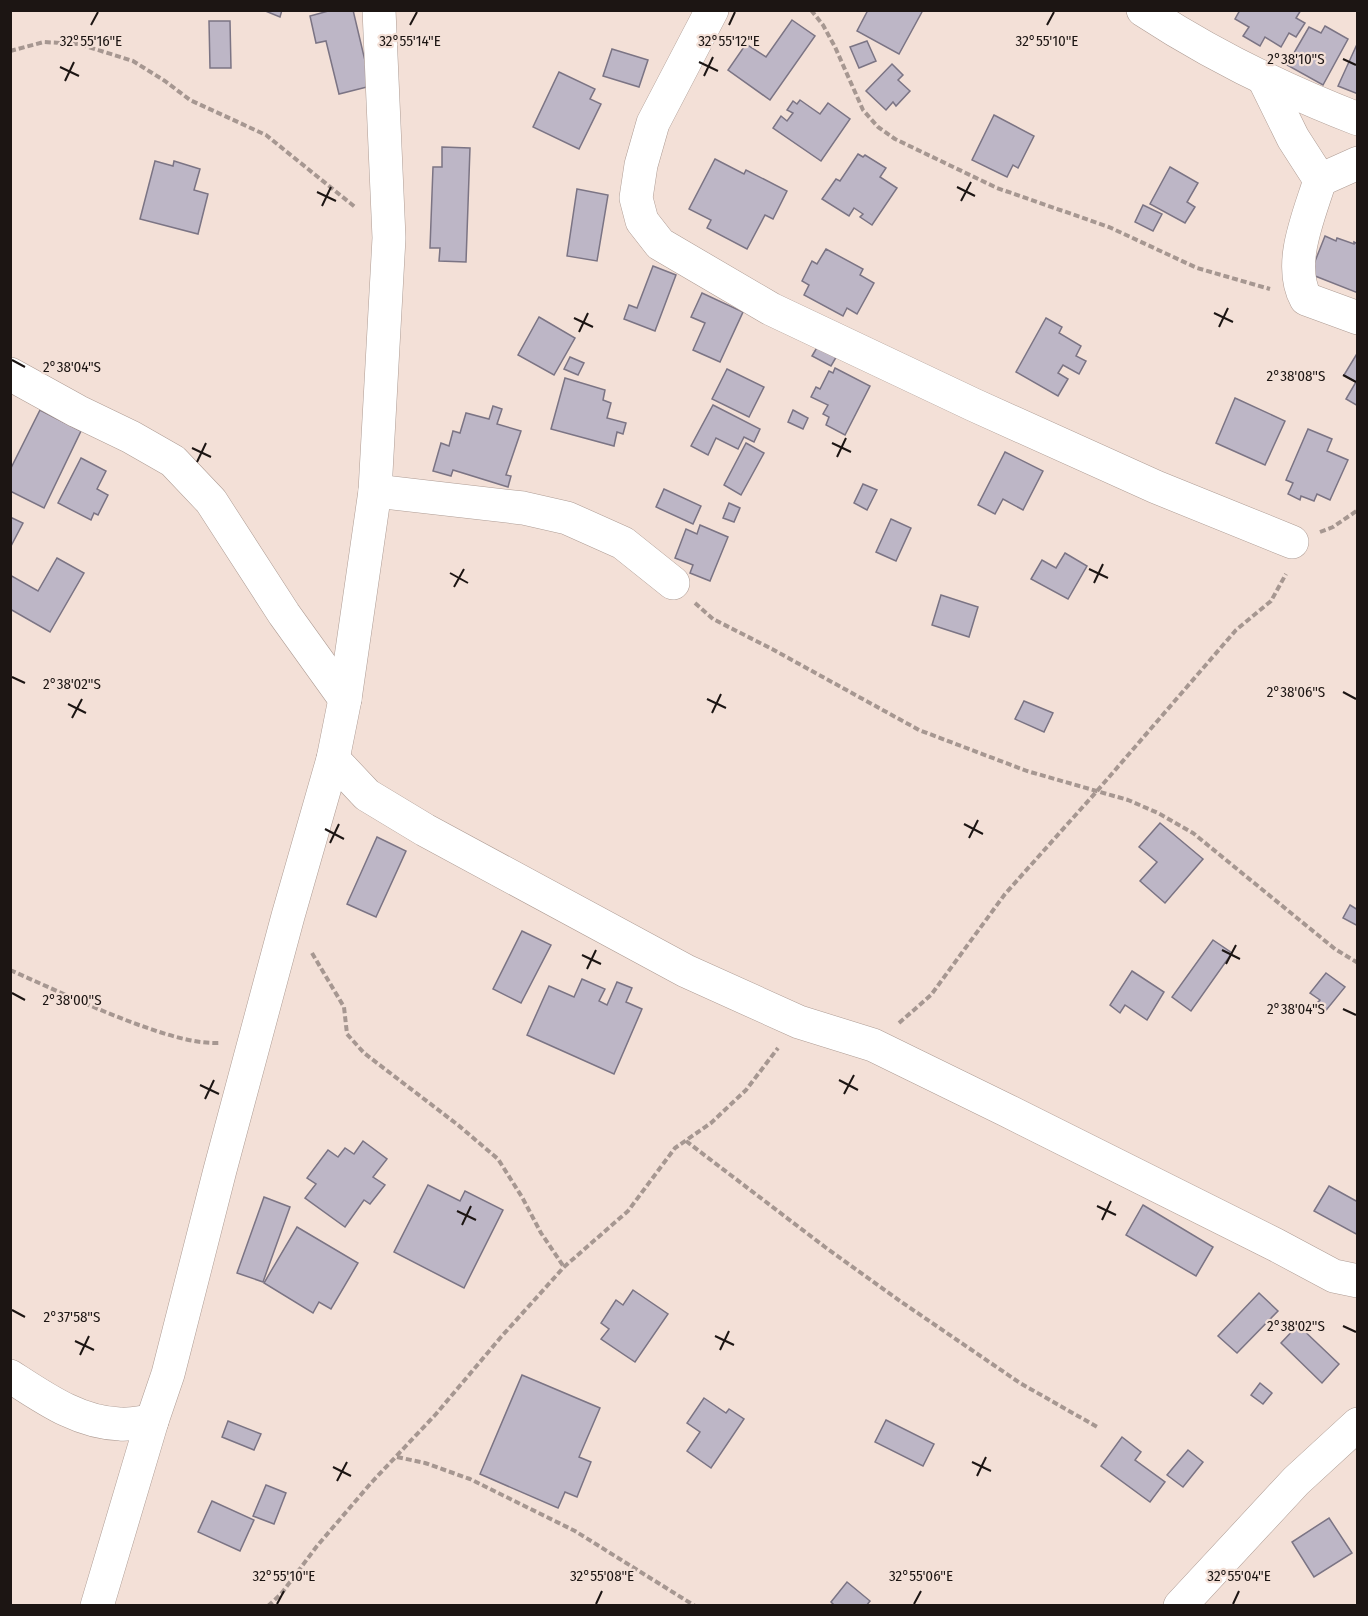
<svg xmlns="http://www.w3.org/2000/svg" width="1368" height="1616" viewBox="0 0 1368 1616" font-family="'Fira Sans Condensed',sans-serif">
<rect width="100%" height="100%" fill="#f3e0d7"/>
<g fill="#bdb6c6" stroke="#7b7484" stroke-width="1.5">
<polygon points="263,10 282,10 280,17"/>
<polygon points="332,10 353,10 371,86 339,94 326,41 316,43 310,16"/>
<polygon points="868,10 923,10 899,54 857,31"/>
<polygon points="1240,10 1301,10 1296,18 1305,23 1296,37 1289,33 1281,47 1265,37 1260,46 1243,36 1249,27 1235,19"/>
<polygon points="792,20 815,36 770,100 728,70 746,44 766,57"/>
<polygon points="209,21 230,21 231,68 210,68"/>
<polygon points="1325,26 1348,39 1323,85 1287,65 1309,27 1321,33"/>
<polygon points="867,41 876,61 859,68 850,47"/>
<polygon points="1358,42 1358,94 1338,86"/>
<polygon points="612,49 648,60 639,87 603,76"/>
<polygon points="892,64 903,75 898,80 910,91 896,106 893,102 886,110 866,91"/>
<polygon points="559,72 595,89 590,99 601,104 579,149 533,127"/>
<polygon points="800,100 820,114 828,103 850,119 821,161 773,128 781,116 787,121 793,113 787,110 793,101 797,104"/>
<polygon points="994,115 1034,136 1018,168 1013,165 1007,177 972,160"/>
<polygon points="442,147 470,148 466,262 439,261 440,248 430,248 433,167 442,167"/>
<polygon points="858,154 863,157 865,155 886,168 880,177 897,188 872,225 860,217 863,214 854,208 849,216 822,199 836,179 840,181"/>
<polygon points="715,159 744,174 746,170 787,191 773,219 765,215 747,249 707,228 711,220 689,209"/>
<polygon points="155,161 173,166 174,161 200,169 194,190 208,194 198,234 140,219"/>
<polygon points="1170,167 1198,183 1187,202 1195,207 1185,223 1150,204"/>
<polygon points="577,189 608,195 597,261 567,256"/>
<polygon points="1143,205 1162,214 1153,231 1135,222"/>
<polygon points="1325,236 1336,241 1337,238 1354,244 1354,242 1358,244 1358,293 1310,274"/>
<polygon points="826,249 863,269 860,275 874,283 857,314 847,308 843,316 804,295 809,285 802,281 812,261 817,264"/>
<polygon points="653,266 676,275 655,331 624,319 629,305 637,308"/>
<polygon points="702,293 743,312 720,362 693,350 705,323 691,317"/>
<polygon points="539,317 575,338 554,375 518,355"/>
<polygon points="1046,318 1062,327 1059,333 1081,346 1076,356 1086,361 1079,374 1063,365 1058,373 1068,379 1058,396 1016,372"/>
<polygon points="819,344 838,354 831,366 812,356"/>
<polygon points="1358,352 1358,406 1346,399 1356,382 1344,375"/>
<polygon points="570,357 584,363 578,375 564,369"/>
<polygon points="835,368 870,386 845,435 826,425 829,417 823,414 828,405 811,397 816,387 820,389 829,371 833,373"/>
<polygon points="727,369 764,387 749,417 712,399"/>
<polygon points="565,378 605,390 603,400 611,403 607,418 626,423 623,434 617,432 614,446 551,429"/>
<polygon points="1235,398 1285,421 1265,465 1216,443"/>
<polygon points="713,405 760,429 754,442 744,437 738,449 716,438 708,455 691,446"/>
<polygon points="493,406 502,409 497,424 521,431 506,475 511,476 508,487 453,470 451,476 433,471 441,443 449,446 453,431 460,433 466,413 489,419"/>
<polygon points="40,410 81,431 44,508 10,491 10,470"/>
<polygon points="793,410 808,418 803,429 788,422"/>
<polygon points="1308,429 1332,439 1327,451 1348,460 1330,500 1317,494 1314,501 1301,496 1300,500 1288,494 1293,483 1286,480"/>
<polygon points="746,443 764,453 741,495 724,485"/>
<polygon points="1005,452 1043,471 1023,510 1003,499 995,514 978,505"/>
<polygon points="81,458 106,471 97,489 108,495 98,515 94,513 91,520 58,503"/>
<polygon points="863,484 877,490 867,510 854,503"/>
<polygon points="664,489 701,506 693,524 656,507"/>
<polygon points="729,503 740,508 734,522 723,518"/>
<polygon points="10,517 23,523 10,548"/>
<polygon points="891,519 911,528 896,561 876,552"/>
<polygon points="700,525 728,537 710,581 690,573 693,565 675,558 686,529 697,534"/>
<polygon points="1065,553 1087,566 1068,599 1031,579 1042,560 1056,568"/>
<polygon points="57,558 84,573 50,632 10,609 10,575 38,591"/>
<polygon points="941,595 978,607 969,637 932,625"/>
<polygon points="1024,701 1053,713 1044,732 1015,719"/>
<polygon points="1160,823 1203,859 1165,903 1140,881 1157,862 1139,847"/>
<polygon points="377,837 406,851 376,917 347,904"/>
<polygon points="1350,905 1358,910 1358,926 1343,918"/>
<polygon points="522,931 551,945 521,1003 493,989"/>
<polygon points="1213,940 1232,953 1191,1011 1172,997"/>
<polygon points="1132,971 1164,992 1147,1020 1125,1005 1120,1013 1110,1005"/>
<polygon points="1326,973 1345,987 1323,1014 1314,1006 1320,1000 1310,993"/>
<polygon points="582,979 605,989 599,1001 607,1005 617,982 632,988 626,1002 642,1009 614,1074 527,1035 549,986 574,997"/>
<polygon points="363,1141 387,1159 373,1177 385,1185 370,1204 364,1200 345,1227 305,1198 316,1184 307,1178 328,1150 338,1157 345,1148 354,1154"/>
<polygon points="428,1185 460,1201 465,1191 503,1210 464,1288 394,1252"/>
<polygon points="1329,1186 1358,1202 1358,1235 1314,1211"/>
<polygon points="264,1197 290,1207 263,1282 237,1273"/>
<polygon points="1143,1205 1213,1247 1196,1276 1126,1235"/>
<polygon points="297,1227 358,1263 331,1309 319,1302 313,1313 264,1283"/>
<polygon points="633,1290 668,1314 635,1362 601,1339 609,1329 601,1323 616,1300 623,1305"/>
<polygon points="1259,1293 1278,1311 1237,1353 1218,1336"/>
<polygon points="1298,1325 1339,1364 1322,1383 1281,1343"/>
<polygon points="522,1375 600,1408 579,1457 591,1462 577,1497 565,1492 558,1508 480,1474"/>
<polygon points="1260,1383 1272,1393 1263,1404 1251,1395"/>
<polygon points="704,1398 726,1413 729,1409 744,1419 711,1468 687,1451 700,1432 687,1423"/>
<polygon points="886,1420 934,1444 923,1466 875,1442"/>
<polygon points="228,1421 261,1434 254,1450 222,1437"/>
<polygon points="1122,1437 1141,1452 1135,1460 1165,1482 1150,1502 1101,1466"/>
<polygon points="1188,1450 1203,1462 1183,1487 1167,1475"/>
<polygon points="266,1485 286,1493 274,1524 253,1516"/>
<polygon points="212,1501 254,1520 240,1551 198,1532"/>
<polygon points="1329,1518 1352,1553 1314,1577 1292,1542"/>
<polygon points="847,1582 870,1601 866,1606 835,1606 831,1602"/>
</g>
<g fill="none" stroke-linecap="round" stroke-linejoin="round">
<g stroke="#ae9c94" stroke-width="34">
<g id="minor">
<polyline points="712,10 653,123 641,165 636,198 642,221 660,244 771,309 974,405 1156,487 1292,542"/>
<path d="M1143,10C1210,54 1283,90 1358,119"/>
<path d="M1263,77L1293,138L1320,180C1309,216 1287,264 1306,299L1358,318"/>
<polyline points="1320,180 1358,163"/>
<polyline points="10,374 77,411 131,437 173,461 211,501 284,614 345,699"/>
<polyline points="375,491 523,508 567,518 623,543 673,583"/>
<polyline points="333,759 367,795 425,830 686,971 799,1022 873,1045 1006,1110 1276,1245 1334,1276 1358,1281"/>
<path d="M10,1376C44,1398 79,1423 120,1424C130,1425 142,1422 152,1421"/>
<polyline points="97,1606 152,1421 168,1374 220,1170 288,916 333,759 345,699 375,491 389,238 379,10"/>
<polyline points="1180,1606 1296,1481 1358,1424"/>
</g>
</g>
<g stroke="#a69791" stroke-width="4" stroke-dasharray="6 3" stroke-linecap="butt">
<polyline points="811,10 823,25 835,47 863,110 878,127 895,139 997,188 1109,227 1197,268 1270,289"/>
<polyline points="10,51 44,42 79,44 133,61 165,81 190,100 266,135 355,207"/>
<polyline points="1320,532 1333,527 1358,510"/>
<polyline points="695,603 713,619 772,649 919,730 1027,771 1128,800 1158,813 1193,833 1335,949 1358,963"/>
<polyline points="312,953 344,1007 347,1034 364,1053 458,1125 498,1159 522,1197 541,1233 564,1267"/>
<path d="M10,970C53,989 95,1009 139,1025C165,1034 193,1044 221,1043"/>
<polyline points="899,1023 931,995 1005,894 1097,791 1236,630 1271,601 1286,574"/>
<polyline points="686,1141 825,1247 900,1301 1020,1383 1099,1428"/>
<polyline points="397,1457 425,1463 470,1479 575,1531 695,1606"/>
<polyline points="268,1606 281,1594 317,1546 371,1483 436,1414 501,1337 564,1267 628,1211 675,1148 711,1123 746,1090 778,1048"/>
</g>
<use href="#minor" stroke="#fff" stroke-width="33"/>
</g>
<path fill="none" stroke="#1c1513" stroke-width="2" d="M91,25L98,12M410,25L417,12M729,25L735,12M1047,25L1054,12M1343,59L1356,65M699,62L718,71M60,67L79,76M704,76L713,57M65,81L74,62M957,187L975,196M317,192L336,201M961,201L971,182M322,206L331,187M1214,313L1233,322M574,318L593,327M1219,327L1228,308M579,332L588,313M12,360L25,367M1343,375L1356,382M832,443L851,452M192,448L211,457M837,457L846,438M197,462L206,443M1089,569L1108,578M450,573L468,583M1094,583L1103,564M454,587L464,569M12,677L25,683M1343,692L1356,699M707,699L726,708M68,704L86,713M712,713L721,694M72,718L82,699M964,824L983,834M325,829L344,839M969,838L978,820M330,843L339,824M1222,950L1240,959M582,955L601,964M1226,964L1236,945M587,969L596,950M12,993L25,1000M1343,1009L1356,1015M839,1080L858,1090M200,1085L219,1094M844,1094L854,1075M205,1099L214,1080M1097,1206L1116,1215M457,1211L476,1220M1102,1220L1111,1201M462,1225L471,1206M12,1310L25,1317M1343,1326L1356,1332M715,1336L734,1345M75,1341L94,1350M720,1350L729,1331M80,1355L89,1336M972,1462L991,1471M333,1467L351,1476M977,1476L986,1457M337,1481L347,1462M277,1604L284,1591M596,1604L602,1591M914,1604L921,1591M1233,1604L1239,1591"/>
<g font-size="15" text-anchor="middle" fill="#1c1513" stroke="#f3e0d7" stroke-width="4.5" stroke-linejoin="round" paint-order="stroke">
<text x="410" y="46">32°55'14"E</text>
<text x="91" y="46">32°55'16"E</text>
<text x="729" y="46">32°55'12"E</text>
<text x="1047" y="46">32°55'10"E</text>
<text x="1296" y="64">2°38'10"S</text>
<text x="72" y="372">2°38'04"S</text>
<text x="1296" y="381">2°38'08"S</text>
<text x="72" y="689">2°38'02"S</text>
<text x="1296" y="697">2°38'06"S</text>
<text x="72" y="1005">2°38'00"S</text>
<text x="1296" y="1014">2°38'04"S</text>
<text x="72" y="1322">2°37'58"S</text>
<text x="1296" y="1331">2°38'02"S</text>
<text x="284" y="1581">32°55'10"E</text>
<text x="602" y="1581">32°55'08"E</text>
<text x="921" y="1581">32°55'06"E</text>
<text x="1239" y="1581">32°55'04"E</text>
</g>
<rect width="1368" height="1616" fill="none" stroke="#1c1513" stroke-width="24"/>
</svg>
